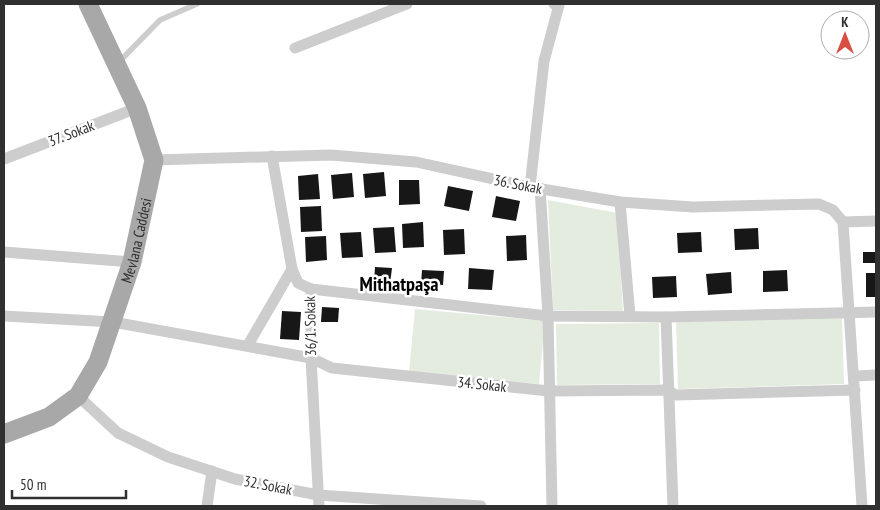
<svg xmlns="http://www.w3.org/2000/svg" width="880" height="510" viewBox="0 0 880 510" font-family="'PT Sans Narrow',sans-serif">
<rect width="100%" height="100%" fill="#fff"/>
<g fill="#e4ece0">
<polygon points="548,200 617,213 623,311 553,310"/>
<polygon points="415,309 545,321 539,384 409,372"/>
<polygon points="842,317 844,384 678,389 676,322"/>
<polygon points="659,323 660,384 557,385 556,324"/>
</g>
<g fill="#171717">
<polygon points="384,172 386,196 365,198 363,174"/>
<polygon points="352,173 354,197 333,199 331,175"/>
<polygon points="318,174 320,199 299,200 298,176"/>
<polygon points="399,180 419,180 420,204 399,205"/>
<polygon points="448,186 473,191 469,211 444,206"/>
<polygon points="496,196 520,201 516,221 492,217"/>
<polygon points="321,206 322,231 301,232 300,207"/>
<polygon points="423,222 424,247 403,248 402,224"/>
<polygon points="394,227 396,252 375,253 373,228"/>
<polygon points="758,228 759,249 735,250 734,229"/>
<polygon points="464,229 465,254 444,255 443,230"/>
<polygon points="361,232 363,257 342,258 340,233"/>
<polygon points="701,232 702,252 678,253 677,233"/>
<polygon points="526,235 527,260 507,261 506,236"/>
<polygon points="326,236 327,260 306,262 305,237"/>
<rect x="863" y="252" width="13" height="11"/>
<polygon points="375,267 392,268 390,284 374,283"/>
<polygon points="469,268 494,270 492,290 468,289"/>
<polygon points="422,270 444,271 443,285 421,284"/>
<polygon points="787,270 788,291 763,292 763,271"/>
<polygon points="731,272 732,293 708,295 706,274"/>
<rect x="866" y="273" width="10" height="24"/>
<polygon points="676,276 677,297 653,298 652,277"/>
<polygon points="322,307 339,308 338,322 321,322"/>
<polygon points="282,311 301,312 299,340 280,339"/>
</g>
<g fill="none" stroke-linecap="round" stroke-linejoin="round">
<polyline stroke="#cdcdcd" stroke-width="5.5" points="118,63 160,20 197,4"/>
<g stroke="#cdcdcd" stroke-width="11">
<polyline points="295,48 407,4"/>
<polyline points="272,156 292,269 298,283 311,289 311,358 319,506"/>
<polyline points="4,159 137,108"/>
<polyline points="154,160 331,155 416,162 530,187 620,202 693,207 819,204 833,210 843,222 876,221"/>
<polyline points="530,187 544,61 559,5 554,4"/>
<polyline points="540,188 548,316 552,506"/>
<polyline points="620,202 630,316"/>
<polyline points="843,222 862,506"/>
<polyline points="4,252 132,262"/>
<polyline points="311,289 548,316 666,317 876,312"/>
<polyline points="4,316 113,322 311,358 332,368 549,391 667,390 676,395 855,390"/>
<polyline points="666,317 673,506"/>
<polyline points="248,345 292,269"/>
<polyline points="855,376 876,375"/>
<polyline points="78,396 118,433 168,457 235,479 318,495 481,506"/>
<polyline points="207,506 212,471"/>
</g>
<path stroke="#a8a8a8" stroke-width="19" id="s1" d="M4,434L49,417L78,396L98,362L132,262L154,160L137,108L88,4"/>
</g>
<g text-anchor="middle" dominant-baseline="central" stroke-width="5" stroke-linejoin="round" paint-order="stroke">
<g font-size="15" fill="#303030" stroke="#fff">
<text transform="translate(71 133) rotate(-21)">37. Sokak</text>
<text transform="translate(518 184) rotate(11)">36. Sokak</text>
<text stroke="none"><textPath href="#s1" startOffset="251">Mevlana Caddesi</textPath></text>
<text transform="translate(310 326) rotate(-91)">36/1. Sokak</text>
<text transform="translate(482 384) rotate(6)">34. Sokak</text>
<text transform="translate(268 485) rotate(11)">32. Sokak</text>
</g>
<g font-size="20" font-weight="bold" fill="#000" stroke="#fff">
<text x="399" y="284">Mithatpaşa</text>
</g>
</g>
<rect width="880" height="510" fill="none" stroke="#303030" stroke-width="10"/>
<g transform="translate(845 35)"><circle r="24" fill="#ffffff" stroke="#acacac"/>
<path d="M0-4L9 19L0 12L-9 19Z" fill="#d84f42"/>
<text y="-8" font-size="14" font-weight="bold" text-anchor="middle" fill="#303030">K</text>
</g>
<path d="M12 490v8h114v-8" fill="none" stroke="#303030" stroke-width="2.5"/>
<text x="20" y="490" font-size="15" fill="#303030" stroke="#ffffff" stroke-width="4" paint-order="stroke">50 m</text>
</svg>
